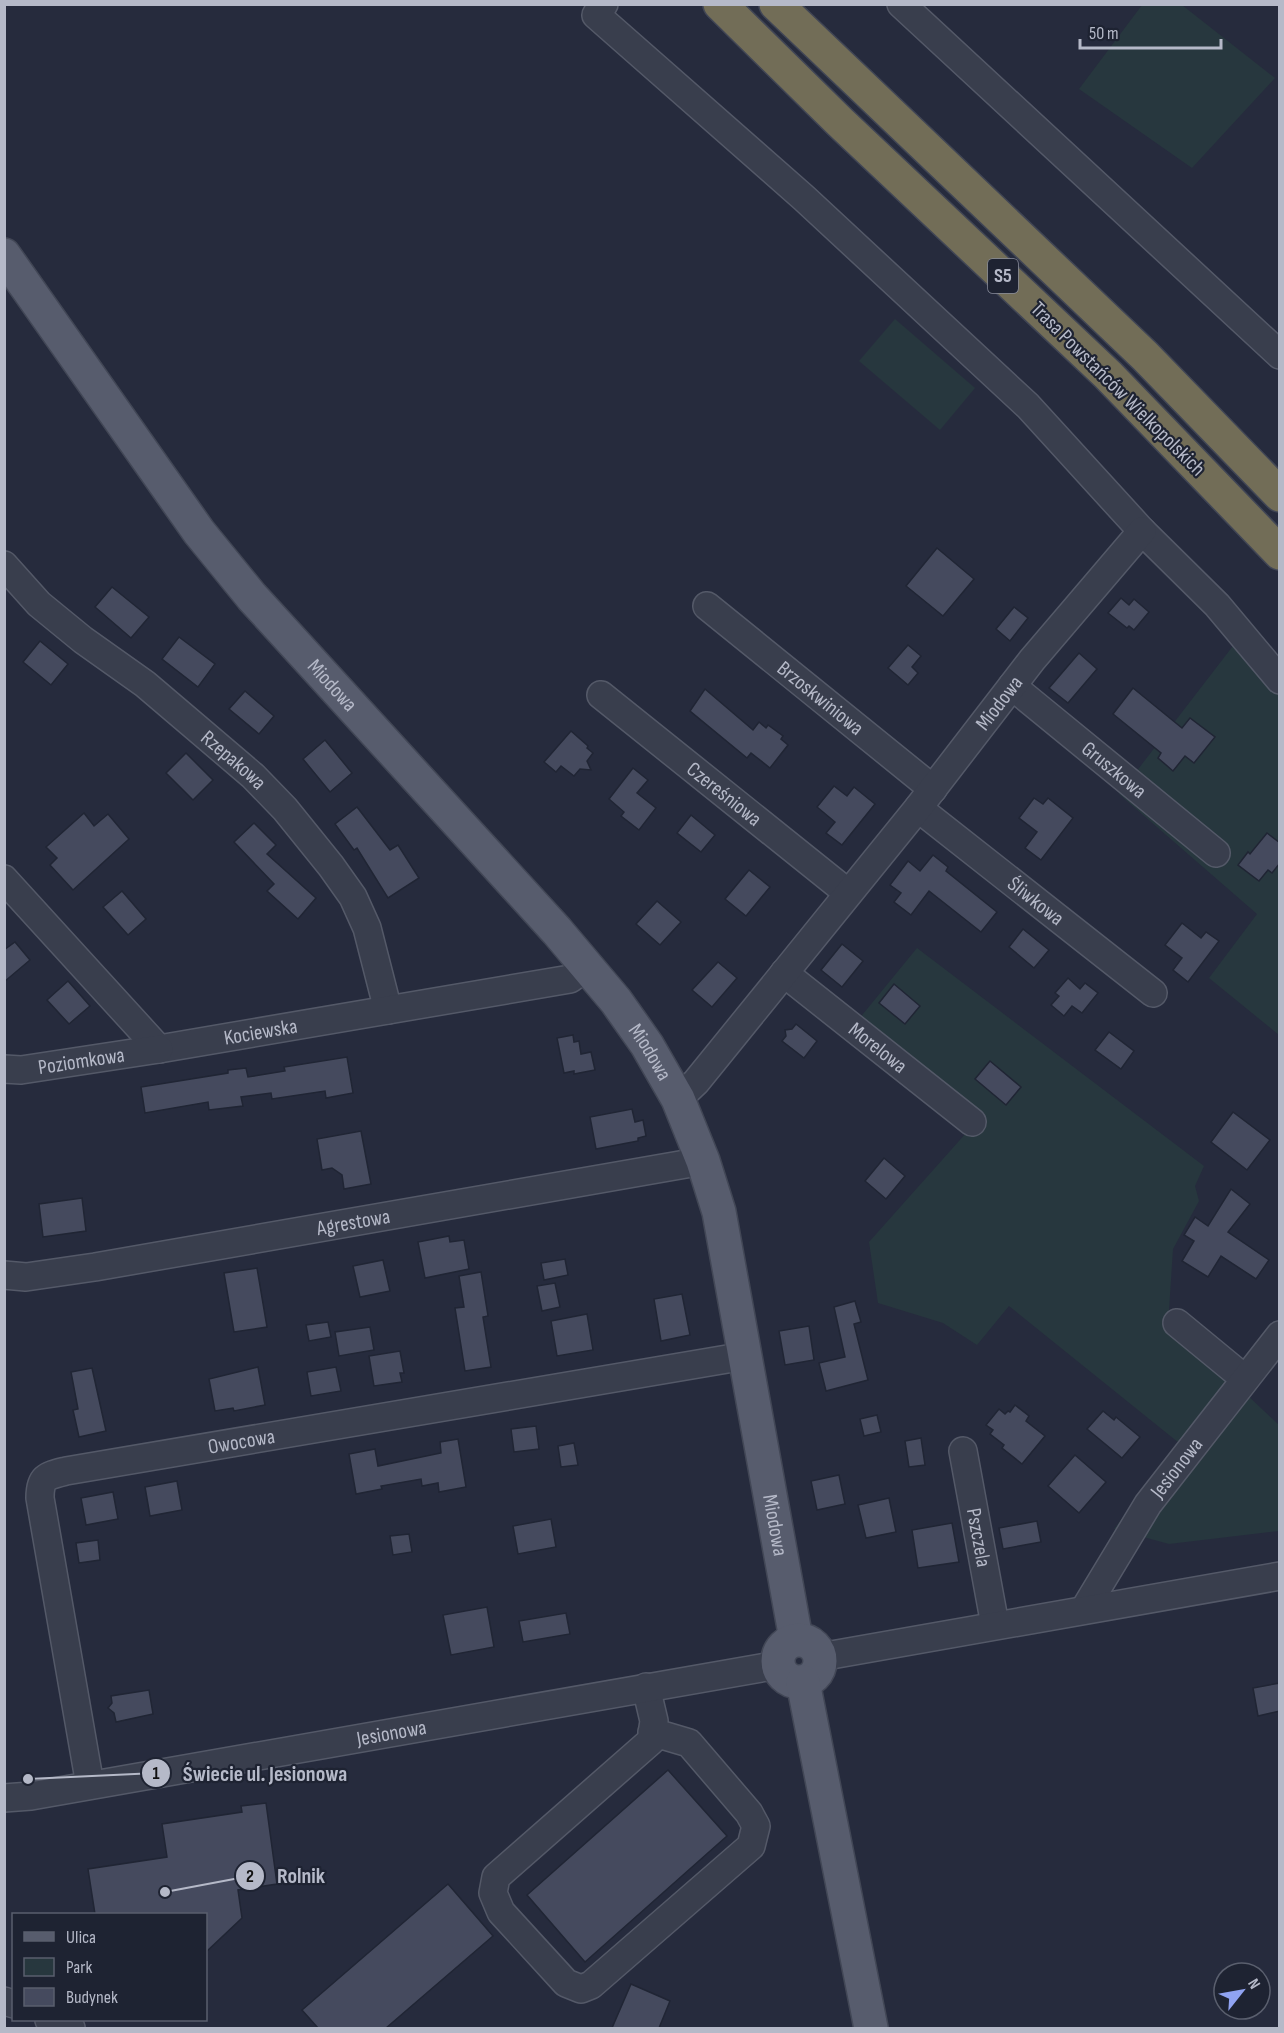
<svg xmlns="http://www.w3.org/2000/svg" width="1284" height="2033" viewBox="0 0 1284 2033" font-family="'Sofia Sans Condensed',sans-serif">
<rect width="100%" height="100%" fill="#262b3d"/>
<g fill="#27373e">
<polygon points="1142,5 1182,5 1275,78 1192,168 1079,89"/>
<polygon points="895,319 975,388 940,430 859,361"/>
<polygon points="1236,642 1279,696 1279,1035 1209,978 1257,914 1119,794"/>
<polygon points="917,948 1204,1166 1195,1186 1199,1201 1173,1249 1168,1326 1226,1375 1279,1425 1279,1531 1169,1544 1114,1529 1179,1443 1009,1306 977,1345 943,1323 878,1303 869,1242 967,1132 845,1036"/>
</g>
<g fill="#454a5e" stroke="#202534" stroke-width="1.5">
<polygon points="937,548 974,579 943,616 906,586"/>
<polygon points="112,587 149,617 131,638 95,607"/>
<polygon points="1121,598 1129,605 1134,599 1149,612 1134,630 1129,626 1127,628 1108,613"/>
<polygon points="1014,607 1028,618 1010,641 996,629"/>
<polygon points="179,637 215,664 198,687 162,659"/>
<polygon points="40,641 68,664 51,685 23,662"/>
<polygon points="908,645 921,656 912,667 918,673 908,685 888,668"/>
<polygon points="1079,653 1097,669 1068,703 1049,688"/>
<polygon points="1133,688 1182,728 1190,718 1215,737 1194,763 1185,756 1173,771 1158,758 1161,753 1113,714"/>
<polygon points="705,689 753,730 759,722 766,728 768,725 783,736 781,739 788,745 770,768 751,753 747,758 690,711"/>
<polygon points="245,691 274,716 259,734 229,709"/>
<polygon points="571,731 588,746 587,748 593,753 587,761 591,770 580,769 574,776 561,766 556,772 544,762"/>
<polygon points="325,740 352,773 330,792 303,759"/>
<polygon points="186,753 213,780 193,800 166,773"/>
<polygon points="633,768 648,780 637,793 656,808 639,830 621,816 624,812 609,799"/>
<polygon points="834,786 847,796 854,787 875,804 842,845 826,833 835,822 817,807"/>
<polygon points="1034,798 1043,804 1048,798 1073,818 1041,860 1025,848 1037,832 1019,818"/>
<polygon points="357,807 390,850 398,845 419,878 388,898 357,848 354,850 335,824"/>
<polygon points="84,813 94,826 108,814 129,839 73,890 50,865 57,858 46,847"/>
<polygon points="691,815 715,835 701,852 677,833"/>
<polygon points="254,823 276,845 267,854 316,898 298,919 267,891 274,884 234,842"/>
<polygon points="1267,833 1280,843 1280,863 1272,873 1268,870 1259,881 1238,865 1248,852 1250,854"/>
<polygon points="933,855 948,867 946,871 997,912 981,932 929,891 911,915 894,902 901,893 890,885 908,861 920,871"/>
<polygon points="749,870 770,887 746,916 725,899"/>
<polygon points="122,891 146,919 128,935 103,907"/>
<polygon points="657,901 681,922 660,945 636,924"/>
<polygon points="1182,923 1201,938 1206,932 1219,941 1188,982 1173,970 1182,958 1165,945"/>
<polygon points="1023,929 1049,950 1034,968 1009,947"/>
<polygon points="15,942 30,960 4,982 4,950"/>
<polygon points="842,944 863,961 842,987 821,970"/>
<polygon points="718,962 737,978 712,1007 692,990"/>
<polygon points="1068,978 1080,989 1085,983 1098,993 1082,1013 1072,1006 1064,1016 1051,1005 1059,996 1055,993"/>
<polygon points="68,981 90,1006 69,1024 47,1000"/>
<polygon points="894,984 920,1006 905,1024 879,1003"/>
<polygon points="796,1024 817,1041 804,1058 782,1041 786,1036 785,1030 792,1029"/>
<polygon points="1109,1032 1134,1051 1121,1069 1095,1050"/>
<polygon points="573,1035 574,1042 579,1041 581,1054 591,1052 595,1070 574,1074 574,1071 564,1073 557,1038"/>
<polygon points="347,1057 353,1093 326,1098 325,1091 272,1099 271,1093 241,1097 243,1106 209,1110 208,1102 145,1113 141,1087 228,1073 228,1070 246,1068 248,1077 285,1071 284,1067"/>
<polygon points="990,1061 1021,1087 1006,1105 975,1079"/>
<polygon points="632,1109 635,1122 643,1120 646,1136 638,1138 638,1141 596,1149 590,1117"/>
<polygon points="1233,1112 1270,1140 1247,1170 1211,1142"/>
<polygon points="361,1131 371,1184 344,1189 342,1175 332,1168 322,1170 317,1139"/>
<polygon points="884,1158 905,1176 886,1199 865,1181"/>
<polygon points="1231,1189 1250,1204 1228,1232 1269,1260 1256,1279 1221,1256 1208,1277 1182,1261 1194,1241 1184,1235 1195,1217 1208,1226"/>
<polygon points="82,1198 86,1231 43,1237 39,1204"/>
<polygon points="449,1236 450,1242 464,1240 469,1269 425,1278 418,1242"/>
<polygon points="565,1259 568,1275 544,1280 541,1263"/>
<polygon points="383,1260 390,1291 360,1297 353,1266"/>
<polygon points="257,1268 267,1327 234,1332 224,1273"/>
<polygon points="481,1272 488,1316 483,1317 491,1367 465,1371 455,1308 464,1307 459,1276"/>
<polygon points="555,1283 560,1307 542,1311 537,1286"/>
<polygon points="682,1294 690,1335 661,1341 654,1299"/>
<polygon points="855,1301 861,1322 854,1324 868,1380 826,1391 819,1363 845,1357 834,1307"/>
<polygon points="587,1314 593,1350 557,1356 551,1321"/>
<polygon points="328,1322 331,1337 309,1341 306,1325"/>
<polygon points="809,1326 814,1360 785,1365 779,1331"/>
<polygon points="370,1327 374,1350 339,1356 335,1332"/>
<polygon points="400,1351 404,1373 400,1373 402,1382 374,1386 369,1356"/>
<polygon points="258,1367 265,1405 234,1411 233,1408 215,1411 209,1379"/>
<polygon points="336,1367 341,1391 311,1396 307,1372"/>
<polygon points="92,1368 106,1431 79,1437 73,1410 78,1409 71,1372"/>
<polygon points="1015,1405 1029,1416 1026,1421 1045,1436 1022,1464 1002,1448 1004,1445 990,1434 993,1430 986,1425 999,1409 1005,1414 1008,1411 1010,1412"/>
<polygon points="1103,1411 1114,1420 1116,1417 1140,1437 1122,1458 1087,1429"/>
<polygon points="877,1415 881,1432 864,1436 860,1419"/>
<polygon points="536,1426 539,1449 514,1452 511,1429"/>
<polygon points="921,1438 925,1465 909,1467 905,1441"/>
<polygon points="458,1439 466,1487 439,1492 438,1483 422,1486 421,1479 381,1486 382,1489 356,1494 349,1454 375,1449 378,1466 441,1453 440,1442"/>
<polygon points="574,1443 578,1465 561,1467 558,1446"/>
<polygon points="1075,1455 1106,1482 1079,1513 1048,1486"/>
<polygon points="839,1475 845,1504 817,1510 811,1481"/>
<polygon points="177,1481 182,1510 150,1516 145,1487"/>
<polygon points="113,1492 118,1519 86,1525 81,1498"/>
<polygon points="889,1498 896,1532 866,1538 858,1505"/>
<polygon points="551,1519 556,1547 518,1554 513,1526"/>
<polygon points="1037,1521 1041,1542 1003,1549 999,1528"/>
<polygon points="952,1523 959,1562 918,1568 912,1530"/>
<polygon points="409,1534 412,1552 393,1555 390,1536"/>
<polygon points="98,1540 100,1560 79,1563 76,1543"/>
<polygon points="487,1607 494,1647 451,1655 443,1615"/>
<polygon points="566,1613 570,1634 523,1642 519,1621"/>
<polygon points="1280,1683 1280,1711 1258,1716 1253,1688"/>
<polygon points="149,1690 153,1714 116,1722 114,1713 108,1708 112,1703 111,1696"/>
<polygon points="668,1770 727,1836 585,1962 527,1895"/>
<polygon points="266,1803 277,1884 238,1890 242,1918 206,1952 206,1914 95,1914 88,1869 167,1857 162,1824 242,1812 241,1806"/>
<polygon points="448,1884 493,1936 386,2028 318,2028 302,2010"/>
<polygon points="631,1984 670,2001 659,2028 612,2028"/>
</g>
<g fill="none" stroke-linecap="round" stroke-linejoin="round">
<g stroke="#545968" stroke-width="30">
<g id="minor">
<polyline points="604,4 596,15 804,198 1028,406 1142,531 1217,605 1280,680"/>
<polyline points="901,4 1280,355"/>
<path id="s1" d="M4,565L39,604L83,640L145,684L253,776L285,809L331,866L353,897L367,928L388,1010"/>
<path id="s2" d="M707,606L933,789"/>
<path id="s3" d="M1012,686L1216,853"/>
<path id="s4" d="M601,695L848,893"/>
<path id="s5" d="M918,808L1153,993"/>
<path id="s6" d="M4,879L159,1049L570,979L586,967"/>
<path id="s7" d="M784,973L972,1122"/>
<path id="s8" d="M4,1069L21,1070L159,1049"/>
<path id="s9" d="M678,1099L696,1082L918,808L1032,660L1142,531"/>
<path id="s10" d="M4,1275L26,1277L95,1267L703,1161"/>
<polyline points="1177,1323 1245,1379"/>
<path id="s11" d="M963,1451L995,1625"/>
<path id="s12" d="M1084,1610L1148,1504L1280,1335"/>
<polyline points="820,1657 1280,1576"/>
<polyline points="646,1687 654,1721 651,1741 496,1877 493,1893 501,1912 566,1983 581,1989 591,1985 751,1846 756,1826 749,1813 689,1743 652,1732"/>
<path id="s13" d="M90,1785L40,1498C40,1477 46,1476 66,1471L745,1356"/>
<path id="s14" d="M4,1798L31,1796L778,1665"/>
<polyline points="4,2001 14,2004"/>
<polyline points="49,2020 71,2028"/>
</g>
</g>
<g stroke="#424756" stroke-width="36">
<g id="major">
<path id="s15" d="M4,255L199,532L252,597L557,931L616,1001L647,1045L678,1099L703,1161L719,1212L796,1639"/>
<circle cx="799" cy="1661" r="21"/>
<polyline points="803,1682 871,2028"/>
</g>
</g>
<g stroke="#414655" stroke-width="36">
<g id="highway">
<polyline points="720,4 840,122 1108,375 1280,553"/>
<polyline points="776,4 1145,356 1280,495"/>
</g>
</g>
<use href="#minor" stroke="#393e4d" stroke-width="27"/>
<use href="#major" stroke="#575c6d" stroke-width="33"/>
<use href="#highway" stroke="#726d57" stroke-width="33"/>
</g>
<g text-anchor="middle" dominant-baseline="central" stroke-width="4.5" stroke-linejoin="round" paint-order="stroke">
<rect fill="#1e2332" stroke="#888c9b" stroke-width="1.5" x="988" y="259" width="30" height="34" rx="4.5"/>
<g font-size="20" font-weight="bold" fill="#b5b9c8">
<text x="1003" y="276">S5</text>
</g>
<g font-size="21" fill="#b5b9c8" stroke="#1e2332">
<text transform="translate(1118 389) rotate(45)">Trasa Powstańców Wielkopolskich</text>
<text stroke="none"><textPath href="#s15" startOffset="542">Miodowa</textPath></text>
<text stroke="none"><textPath href="#s2" startOffset="146">Brzoskwiniowa</textPath></text>
<text stroke="none"><textPath href="#s9" startOffset="510">Miodowa</textPath></text>
<text stroke="none"><textPath href="#s1" startOffset="302">Rzepakowa</textPath></text>
<text stroke="none"><textPath href="#s3" startOffset="132">Gruszkowa</textPath></text>
<text stroke="none"><textPath href="#s4" startOffset="158">Czereśniowa</textPath></text>
<text stroke="none"><textPath href="#s5" startOffset="150">Śliwkowa</textPath></text>
<text stroke="none"><textPath href="#s6" startOffset="333">Kociewska</textPath></text>
<text stroke="none"><textPath href="#s7" startOffset="120">Morelowa</textPath></text>
<text stroke="none"><textPath href="#s15" startOffset="1028">Miodowa</textPath></text>
<text stroke="none"><textPath href="#s8" startOffset="78">Poziomkowa</textPath></text>
<text stroke="none"><textPath href="#s10" startOffset="354">Agrestowa</textPath></text>
<text stroke="none"><textPath href="#s13" startOffset="512">Owocowa</textPath></text>
<text stroke="none"><textPath href="#s12" startOffset="170">Jesionowa</textPath></text>
<text stroke="none"><textPath href="#s15" startOffset="1521">Miodowa</textPath></text>
<text stroke="none"><textPath href="#s11" startOffset="88">Pszczela</textPath></text>
<text stroke="none"><textPath href="#s14" startOffset="393">Jesionowa</textPath></text>
</g>
</g>
<path fill="none" stroke="#b5b9c8" stroke-width="2" d="M28 1779L156 1773M165 1892L250 1876"/>
<g fill="#b5b9c8" stroke="#1e2332" stroke-width="2">
<circle cx="28" cy="1779" r="6"/>
<circle cx="165" cy="1892" r="6"/>
<circle cx="156" cy="1773" r="15"/>
<circle cx="250" cy="1876" r="15"/>
</g>
<g font-size="18" text-anchor="middle" font-weight="bold" fill="#111">
<text x="156" y="1779">1</text>
<text x="250" y="1882">2</text>
</g>
<g font-size="22" text-anchor="middle" font-weight="bold" fill="#b5b9c8" stroke="#1e2332" stroke-width="4.5" stroke-linejoin="round" paint-order="stroke">
<text x="265" y="1781">Świecie ul. Jesionowa</text>
<text x="301" y="1883">Rolnik</text>
</g>
<rect width="1284" height="2033" fill="none" stroke="#b5b9c8" stroke-width="12"/>
<rect x="12" y="1913" width="195" height="108" fill="#1e2332" stroke="#5a5f6e" stroke-width="1.5"/>
<rect x="24" y="1932" width="30" height="9" fill="#575c6d" stroke="#5a5f6e" stroke-width="1.5"/>
<text x="66" y="1943" font-size="18" fill="#b5b9c8">Ulica</text>
<rect x="24" y="1958" width="30" height="18" fill="#27373e" stroke="#5a5f6e" stroke-width="1.5"/>
<text x="66" y="1973" font-size="18" fill="#b5b9c8">Park</text>
<rect x="24" y="1988" width="30" height="18" fill="#454a5e" stroke="#5a5f6e" stroke-width="1.5"/>
<text x="66" y="2003" font-size="18" fill="#b5b9c8">Budynek</text>
<g transform="translate(1242 1991) rotate(59)"><circle r="28" fill="#1e2332" stroke="#5a5f6e" stroke-width="1.5"/>
<path d="M0-4.5L10 22L0 15L-10 22Z" fill="#90a3f2"/>
<text y="-9" font-size="16" font-weight="bold" text-anchor="middle" fill="#b5b9c8">N</text>
</g>
<path d="M1080 39v9h141v-9" fill="none" stroke="#b5b9c8" stroke-width="3"/>
<text x="1089" y="39" font-size="18" fill="#b5b9c8" stroke="#1e2332" stroke-width="4.5" paint-order="stroke">50 m</text>
</svg>
